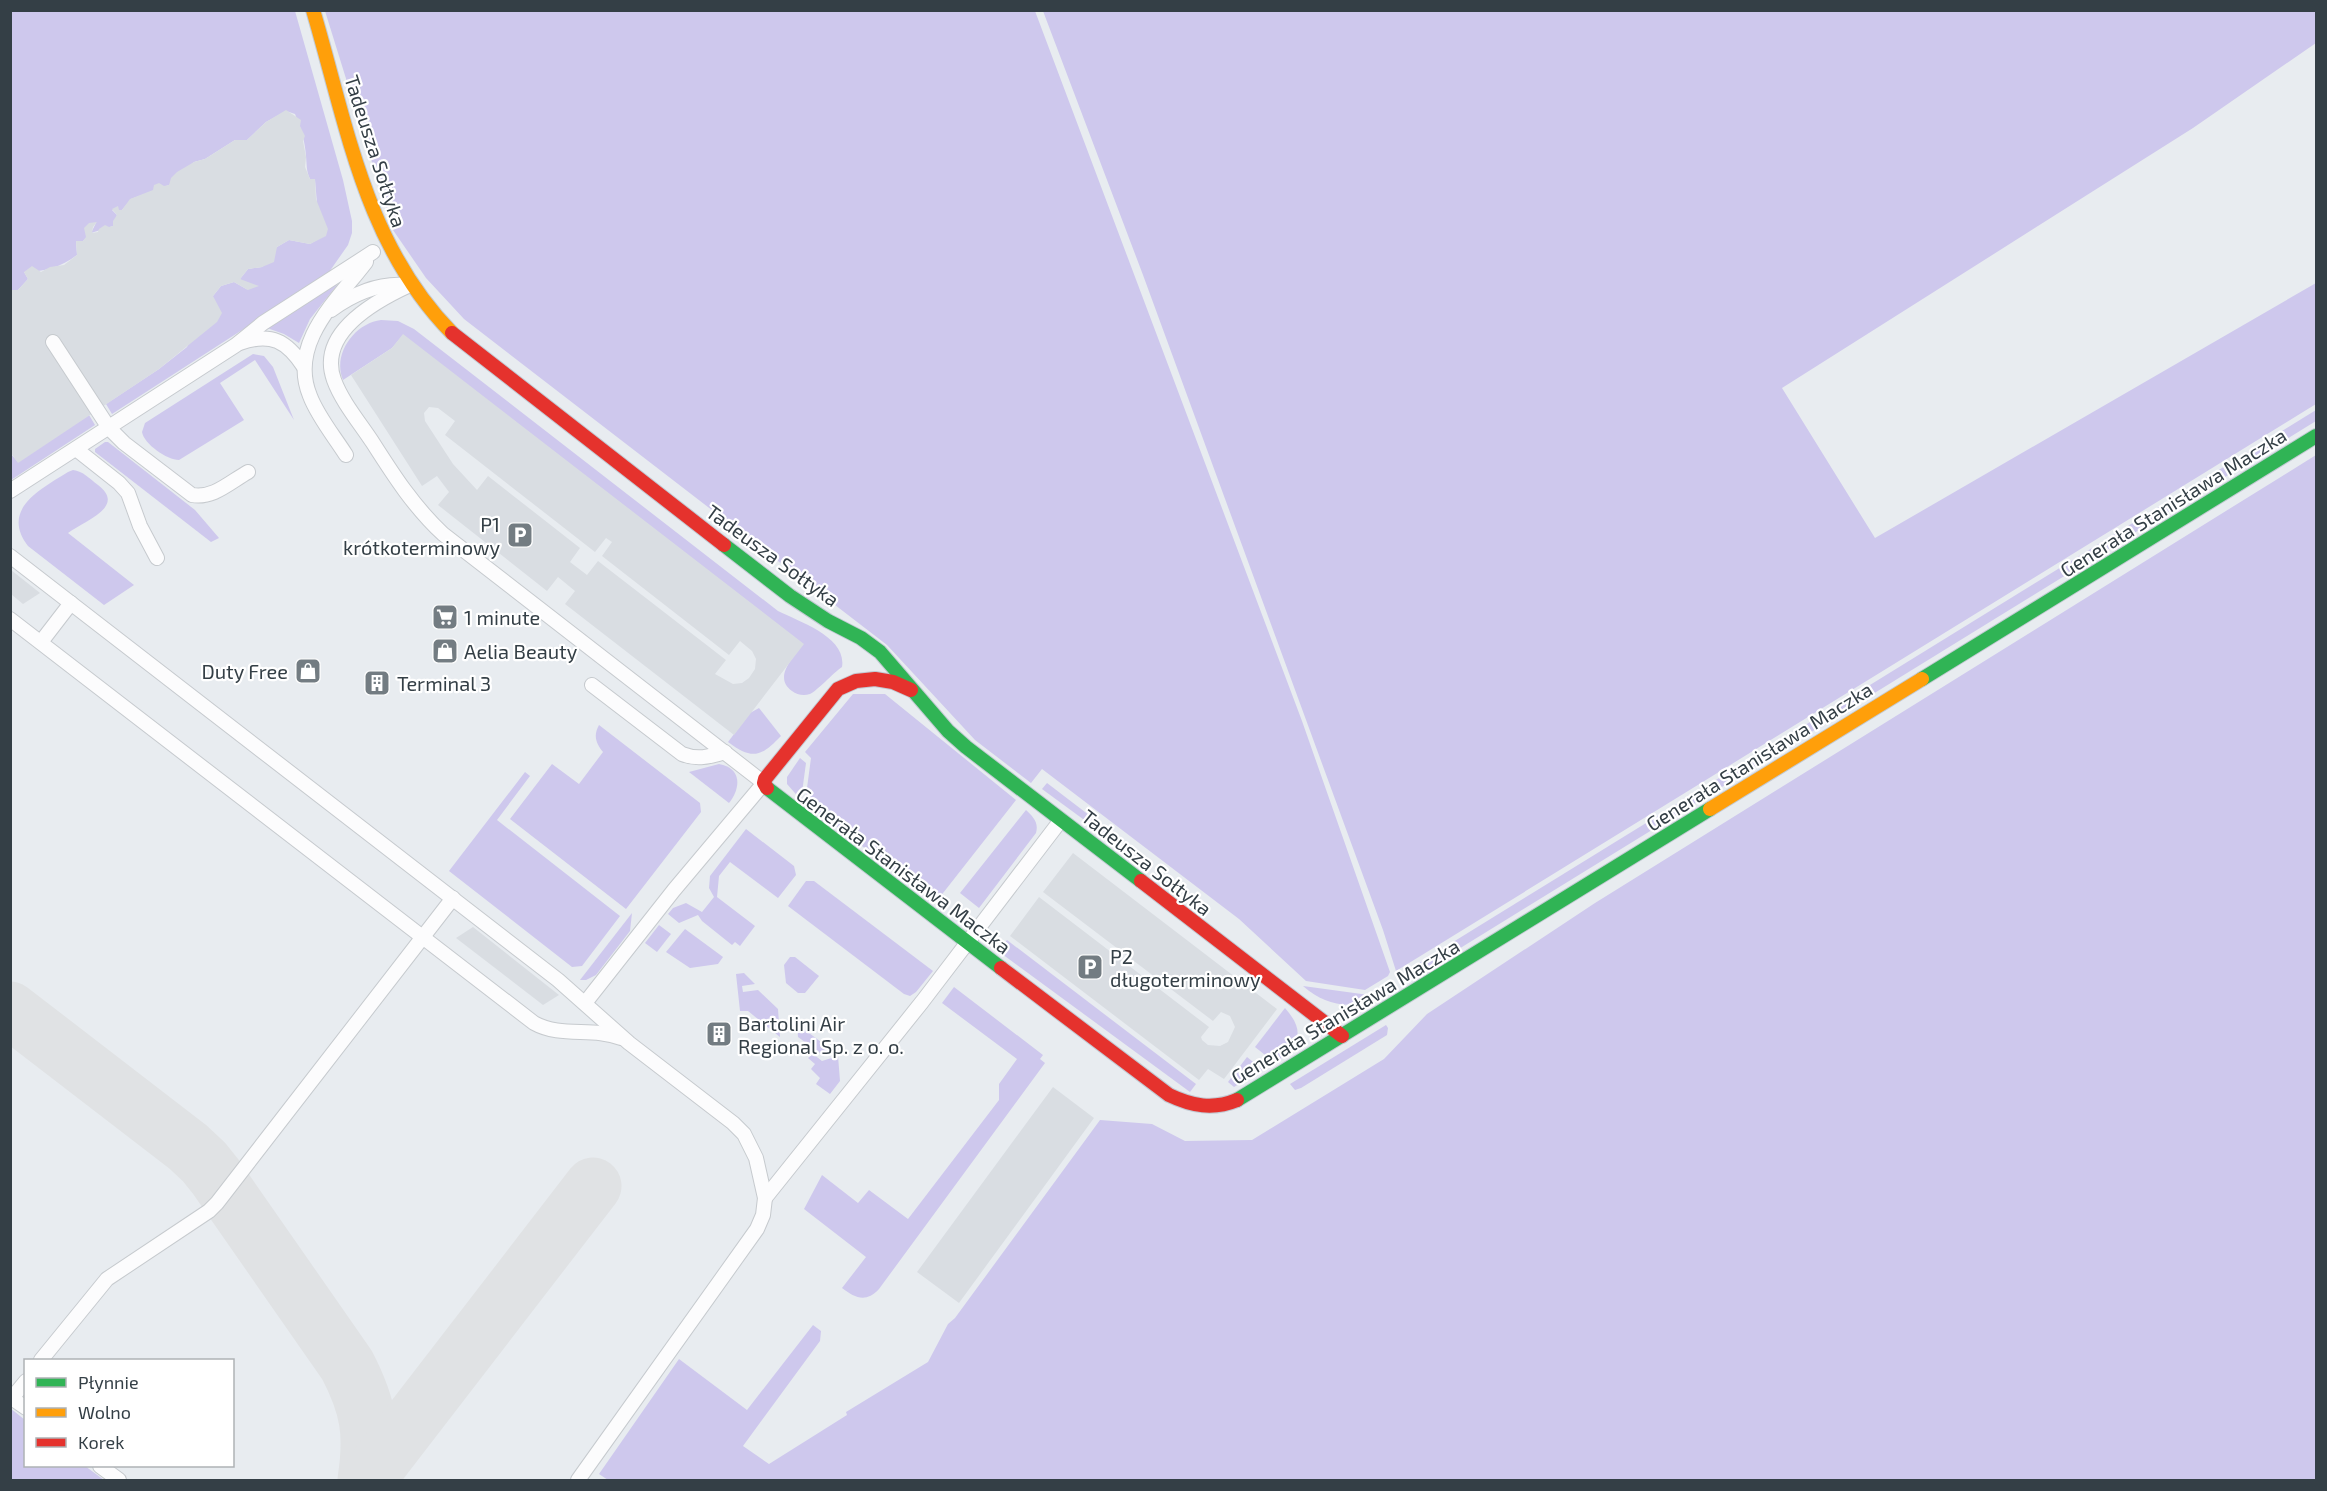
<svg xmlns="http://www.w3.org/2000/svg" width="2327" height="1491" viewBox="0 0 2327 1491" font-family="'Exo 2',sans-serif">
<rect width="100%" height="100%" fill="#e8ecf0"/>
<g fill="#cec8ed">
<path d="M10,11H295L343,180L352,221V233L348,245L327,275L112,414L106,404L159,369L187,347L213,296L221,286L234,282L248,290L240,279L248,269L262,267L277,247L289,240L310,244L320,238L315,180L310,179C306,170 307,165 306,156C305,141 301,128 295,114L286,111L266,122L247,140H235L205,159L194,162L169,185L131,199L122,210H112L117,215L113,226L91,233L96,223L89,224L87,237L83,241H76L77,255C61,267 44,272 24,272L28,279L18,290H11Z"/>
<polygon points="325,11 1035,11 1302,721 1390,972 1388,976 1365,990 1306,981 1239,919 1042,769 1031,783 975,740 887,645 464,319 426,278 393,230"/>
<polygon points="1043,11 2316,11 2316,43 2193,128 1782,388 1875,538 2316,283 2316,404 1396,971 1383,930 1143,275"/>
<polygon points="336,283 337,285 310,319 299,343 284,334 267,328"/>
<path d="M381,320L398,321L414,329L778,611C800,622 847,637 842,667C833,673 817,691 810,694C804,696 797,695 792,691C772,677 795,656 803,644L403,335L392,348L343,380C332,354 355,323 381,320Z"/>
<path d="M253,354L264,356L273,367L294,420L255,360L220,383L244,420L179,460C167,460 144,444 142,432L145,423Z"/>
<polygon points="2316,410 2316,421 1402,984 1398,976"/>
<polygon points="89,415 95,425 11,480 10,453 18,462"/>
<polygon points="105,442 108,442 195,510 219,538 211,542 95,452 95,449"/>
<polygon points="2316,455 2316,1480 608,1480 599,1474 679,1359 747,1410 813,1325 821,1331 820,1341 743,1446 769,1464 847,1415 846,1412 928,1362 948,1324 955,1318 1100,1120 1152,1124 1185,1141 1252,1140 1384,1059 1427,1014 1595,903"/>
<path d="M73,470C83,471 90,479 98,485C127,507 84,521 68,533L134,585L104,605L28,546C0,509 41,489 68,472Z"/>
<polygon points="853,694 885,694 1016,800 936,902 805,803 811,758 805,752"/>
<path d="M759,708L781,736C761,757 752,760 728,742L750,713Z"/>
<path d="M599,725L700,803L701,812L626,909L510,819L552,764L579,784L603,752C596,743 593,736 599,725Z"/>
<polygon points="800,758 806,763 801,800 787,784 787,777"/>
<path d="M719,764C742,768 741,788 729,803L689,772Z"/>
<polygon points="525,772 530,776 497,820 620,916 582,966 572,967 449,871"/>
<polygon points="1047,783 1119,838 1117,839 1087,822 1042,789"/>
<path d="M1026,810C1033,817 1039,822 1036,833L979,908L960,893Z"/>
<polygon points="746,829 794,866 796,875 778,898 730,862 719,876 717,897 755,926 740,946 735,942 732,945 702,921 698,915 679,923 668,914 673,908 686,903 702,912 714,897 709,888 710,876"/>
<polygon points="806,881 814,881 933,971 916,992 910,996 904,994 788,906"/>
<polygon points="632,913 630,931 596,975 586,980 580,980"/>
<polygon points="659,925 671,934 657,952 645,943"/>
<polygon points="685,929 723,957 718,964 690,968 666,952"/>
<polygon points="1007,940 1196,1084 1190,1092 998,951"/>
<polygon points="790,957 795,957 819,976 805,993 798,993 786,983 784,965"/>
<polygon points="744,973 755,984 742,986 743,992 758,990 778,1009 780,1037 748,1011 740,1011 736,974"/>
<path d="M1303,986L1369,995L1372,1001C1345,1009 1324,1004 1303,986Z"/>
<path d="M954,987L1043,1055L1040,1059L1045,1063L879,1289C866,1303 855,1298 842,1288L866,1257L804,1209L822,1175L858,1203L869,1190L908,1219L999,1100V1084L1017,1059L942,1003Z"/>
<path d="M1285,1008C1307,1033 1298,1045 1275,1063L1255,1047Z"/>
<polygon points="797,1024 833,1051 820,1053 798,1037"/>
<polygon points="1386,1025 1388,1028 1387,1035 1301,1088 1295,1090 1290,1084"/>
<polygon points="813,1054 822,1061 838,1056 840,1081 830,1094 816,1084 820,1078 811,1069 815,1064 808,1058"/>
<polygon points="1247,1057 1263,1070 1234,1087 1228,1082"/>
<polygon points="10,1408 25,1420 26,1466 85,1466 104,1480 11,1480"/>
</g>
<g fill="#d9dde2" fill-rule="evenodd">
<polygon points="286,110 301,120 300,126 305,136 303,141 306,157 305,167 310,179 315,179 316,199 328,229 326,236 310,244 289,240 277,247 274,262 262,267 248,269 240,279 259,286 248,290 234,282 221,286 213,296 222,313 217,322 159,369 18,463 11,453 11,290 18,290 28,279 24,272 32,266 41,272 50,267 64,265 77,255 76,241 83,241 86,237 84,228 89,223 97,222 93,227 92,233 98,232 99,229 105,225 109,227 113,226 113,221 117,215 112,209 118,206 119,210 122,210 130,199 153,190 154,185 159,183 164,186 169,185 171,178 177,172 194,162 205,159 235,140 247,140 266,122"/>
<path d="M403,334L804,644L734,735L565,604L575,591L558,577L547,591L438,505L449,492L437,476L422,486L351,375L392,348ZM429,407L438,408L455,421L445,435L595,552L606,538L612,542L602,556L729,655L740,641L752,651L756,659L755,669L749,678L742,683L733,684L715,674L726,660L598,561L587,575L570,562L580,548L488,476L477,490L453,464L425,421L424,413Z"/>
<polygon points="10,570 11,570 40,593 23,604 11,594"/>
<polygon points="1073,853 1277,1009 1224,1079 1208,1069 1199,1080 1010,936 1039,897 1209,1027 1201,1037 1202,1040 1208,1045 1220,1046 1228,1042 1235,1027 1230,1016 1221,1012 1213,1021 1043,892"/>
<polygon points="473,927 559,995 543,1005 456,938"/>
<polygon points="1053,1087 1094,1118 959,1303 917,1272"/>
</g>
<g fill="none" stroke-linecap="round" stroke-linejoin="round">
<g stroke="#e0e2e4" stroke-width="57">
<path d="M10,1010L188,1147L204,1162L216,1177L347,1365C369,1407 373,1434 366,1480"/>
<polyline points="370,1480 378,1465 593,1186"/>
</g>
<g stroke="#c6cace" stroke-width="16">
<g id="lane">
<path d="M410,285C375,301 317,333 334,380C342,402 360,423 373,443C394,476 414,507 443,534L764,783L674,890L585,1003"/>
<path d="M331,310C353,294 378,283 405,285"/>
<path d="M53,342L109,428L124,443L192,495C213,499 230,482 248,472"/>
<path d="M240,343C271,332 287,341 304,367"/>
<polyline points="76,449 119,483 128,493 140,526 157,558"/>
<path d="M346,455C334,436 318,417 310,396C288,343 338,299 366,262"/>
<polyline points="10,491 236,345 263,323 373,252"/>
<polyline points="10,556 558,980 629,1043 733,1123 744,1134 756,1158 765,1198 763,1215 757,1229 578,1480"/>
<path d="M10,619L534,1023C561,1038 592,1027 621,1038"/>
<polyline points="41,642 71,603"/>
<path d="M592,685L682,754C697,760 709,757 725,752"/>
<polyline points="765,1198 922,1002 1061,820"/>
<polyline points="41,1360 107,1279 209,1211 217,1203 453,898"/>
<polyline points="10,1397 26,1408"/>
<polyline points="12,1398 26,1381"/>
<polyline points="100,1466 119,1480"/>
</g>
</g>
<g stroke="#c2cad3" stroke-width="16">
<g id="fast">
<polyline points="724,545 790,596 828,621 861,638 880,652 948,731 966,747 1141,881"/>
<polyline points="1922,679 2316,436"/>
<polyline points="767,788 1001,968"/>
<polyline points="1237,1100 1710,809"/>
</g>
</g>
<g stroke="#c2cad3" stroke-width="16">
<g id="slow">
<path d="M313,10C347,125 365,245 452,333"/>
<polyline points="1710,809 1922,679"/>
</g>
</g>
<g stroke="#c2cad3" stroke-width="16">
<g id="jam">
<polyline points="452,333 724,545"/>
<polyline points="767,788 764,783 765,779 838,689 856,681 875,679 893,682 911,690"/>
<polyline points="1141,881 1342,1036"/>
<path d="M1001,968L1169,1095C1192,1106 1213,1110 1237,1100"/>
</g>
</g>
<use href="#lane" stroke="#fcfcfd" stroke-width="14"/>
<use href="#fast" stroke="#30b455" stroke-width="14"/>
<use href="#slow" stroke="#ff9f0a" stroke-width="14"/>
<use href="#jam" stroke="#e5322d" stroke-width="14"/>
</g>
<defs>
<g id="parking-square" transform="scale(1.35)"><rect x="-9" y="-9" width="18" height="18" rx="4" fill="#737c82" stroke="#fff"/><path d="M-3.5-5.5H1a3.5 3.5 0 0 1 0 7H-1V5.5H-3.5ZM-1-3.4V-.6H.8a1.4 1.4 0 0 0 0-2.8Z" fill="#fff"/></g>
<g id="supermarket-square" transform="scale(1.35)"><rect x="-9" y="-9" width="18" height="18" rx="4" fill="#737c82" stroke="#fff"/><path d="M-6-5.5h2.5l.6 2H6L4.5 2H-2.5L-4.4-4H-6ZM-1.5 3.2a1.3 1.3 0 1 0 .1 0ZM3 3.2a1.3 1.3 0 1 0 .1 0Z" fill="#fff"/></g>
<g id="shop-square" transform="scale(1.35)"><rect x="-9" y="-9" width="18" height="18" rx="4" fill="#737c82" stroke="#fff"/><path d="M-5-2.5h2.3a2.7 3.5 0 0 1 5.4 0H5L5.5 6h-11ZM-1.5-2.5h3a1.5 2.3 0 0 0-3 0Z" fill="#fff"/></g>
<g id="building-square" transform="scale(1.35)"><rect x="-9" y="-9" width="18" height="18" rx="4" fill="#737c82" stroke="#fff"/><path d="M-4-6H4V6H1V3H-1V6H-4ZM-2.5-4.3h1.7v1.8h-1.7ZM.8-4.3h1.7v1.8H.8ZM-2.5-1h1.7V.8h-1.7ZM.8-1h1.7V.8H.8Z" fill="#fff"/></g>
</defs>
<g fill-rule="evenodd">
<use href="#parking-square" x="520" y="535"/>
<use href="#supermarket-square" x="445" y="617"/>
<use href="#shop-square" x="445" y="651"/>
<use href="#shop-square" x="308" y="671"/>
<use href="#building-square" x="377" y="683"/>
<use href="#parking-square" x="1090" y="967"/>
<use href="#building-square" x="719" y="1034"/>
</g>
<g text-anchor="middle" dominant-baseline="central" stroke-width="4.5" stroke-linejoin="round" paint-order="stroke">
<g font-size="20" fill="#343f46" stroke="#fff">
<text transform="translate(376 151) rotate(72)">Tadeusza Sołtyka</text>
<text transform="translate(2173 502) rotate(-32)">Generała Stanisława Maczka</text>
<text transform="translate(773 555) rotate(36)">Tadeusza Sołtyka</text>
<text transform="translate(1759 756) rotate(-32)">Generała Stanisława Maczka</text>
<text transform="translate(1147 862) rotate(38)">Tadeusza Sołtyka</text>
<text transform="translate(904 870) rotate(37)">Generała Stanisława Maczka</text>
<text transform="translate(1345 1011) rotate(-31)">Generała Stanisława Maczka</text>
</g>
<g font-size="20" fill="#343f46" stroke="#fff" text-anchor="start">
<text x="500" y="524" text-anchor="end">P1<tspan x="500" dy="23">krótkoterminowy</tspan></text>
<text x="464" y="617">1 minute</text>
<text x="464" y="651">Aelia Beauty</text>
<text x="288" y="671" text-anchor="end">Duty Free</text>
<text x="397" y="683">Terminal 3</text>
<text x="1110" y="956">P2<tspan x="1110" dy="23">długoterminowy</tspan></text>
<text x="738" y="1023">Bartolini Air<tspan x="738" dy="23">Regional Sp. z o. o.</tspan></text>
</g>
</g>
<rect width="2327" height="1491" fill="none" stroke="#343f46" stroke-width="24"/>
<rect x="24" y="1359" width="210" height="108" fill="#ffffff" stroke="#aeb2b5" stroke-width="1.5"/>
<rect x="36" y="1378" width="30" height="9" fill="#30b455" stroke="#aeb2b5" stroke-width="1.5"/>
<text x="78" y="1389" font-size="18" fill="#343f46">Płynnie</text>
<rect x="36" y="1408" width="30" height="9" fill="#ff9f0a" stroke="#aeb2b5" stroke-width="1.5"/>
<text x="78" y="1419" font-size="18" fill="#343f46">Wolno</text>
<rect x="36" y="1438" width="30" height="9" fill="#e5322d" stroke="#aeb2b5" stroke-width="1.5"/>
<text x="78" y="1449" font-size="18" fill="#343f46">Korek</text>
</svg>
